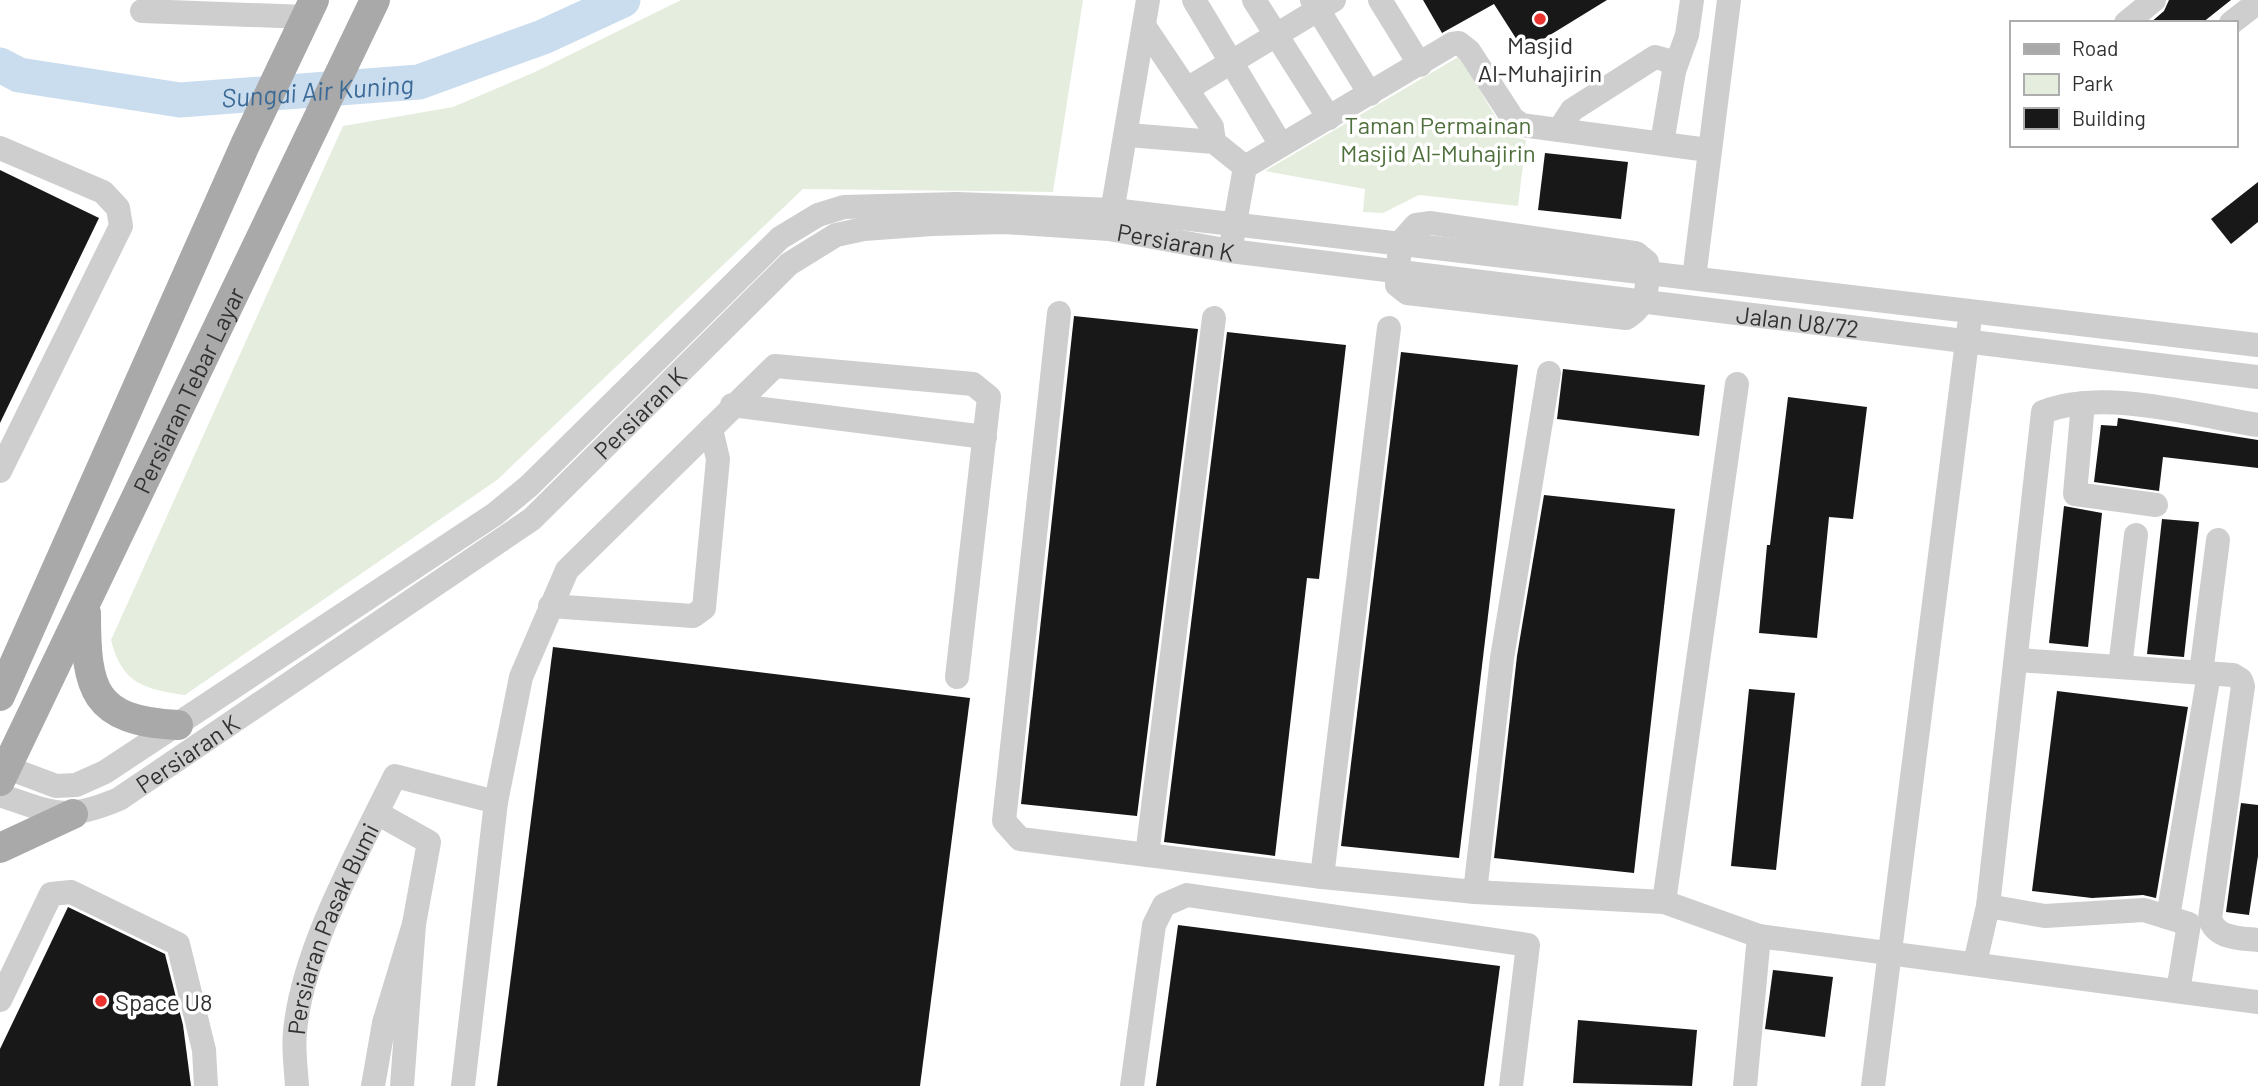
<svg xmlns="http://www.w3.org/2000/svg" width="2258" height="1086" viewBox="0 0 2258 1086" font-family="Barlow,sans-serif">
<rect width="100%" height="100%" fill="#fff"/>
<g fill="#e5eede">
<path d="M681,0H1083L1053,192L803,189L497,480L185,695C144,689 122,684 111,640L343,126L453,107L535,72Z"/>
<polygon points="1460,56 1506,135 1526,140 1518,206 1419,195 1383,213 1363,212 1365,189 1265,171"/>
</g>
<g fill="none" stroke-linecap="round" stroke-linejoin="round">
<path stroke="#caddee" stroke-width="35" id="s1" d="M0,65L19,75L180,100L419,82L543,37L623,0"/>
</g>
<g fill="#181818">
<polygon points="1423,0 1607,0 1524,51 1494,4 1442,33"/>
<polygon points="2169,0 2231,0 2202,23 2150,23 2164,11"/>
<polygon points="1545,153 1628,162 1621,219 1538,210"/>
<polygon points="0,170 99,218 0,423"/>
<polygon points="2258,182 2258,222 2231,244 2211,219"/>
<polygon points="1074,316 1198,329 1137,816 1021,804"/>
<polygon points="1227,332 1346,345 1319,579 1307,578 1275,856 1164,842"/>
<polygon points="1401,352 1518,365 1459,858 1341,846"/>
<polygon points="1563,369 1705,385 1699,436 1557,419"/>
<polygon points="1788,397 1867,407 1853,519 1829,517 1817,638 1759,633 1767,545 1770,545"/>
<polygon points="2118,418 2258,440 2258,468 2163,457 2159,491 2094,482 2101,425 2117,426"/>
<polygon points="1544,495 1675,509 1634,873 1494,858 1517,656"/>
<polygon points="2064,506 2102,513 2088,647 2049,643"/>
<polygon points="2162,519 2199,522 2184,657 2147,654"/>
<polygon points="553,647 970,698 920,1086 497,1086"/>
<polygon points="1749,689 1795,693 1776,870 1731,866"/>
<polygon points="2057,691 2188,707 2156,898 2143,895 2092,898 2032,891"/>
<polygon points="2241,803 2258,805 2258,856 2249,915 2226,912"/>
<polygon points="68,907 165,954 183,1025 191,1086 0,1086 0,1049"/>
<polygon points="1178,925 1500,966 1484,1086 1156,1086"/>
<polygon points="1773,970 1833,977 1825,1037 1765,1029"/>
<polygon points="1578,1020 1697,1030 1692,1086 1573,1083"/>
</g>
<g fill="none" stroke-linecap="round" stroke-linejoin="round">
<g stroke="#cecece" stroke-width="24">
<polyline points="1194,0 1281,145"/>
<polyline points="1254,0 1329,118"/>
<polyline points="1312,0 1370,94"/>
<polyline points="1380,0 1420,65"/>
<polyline points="142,11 306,17"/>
<polyline points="2126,23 2154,0"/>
<polyline points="2231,23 2258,2"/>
<polyline points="1144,26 1212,127 1214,142"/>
<polyline points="1674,71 1687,35 1692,0"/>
<polyline points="1187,89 1334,0"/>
<polyline points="1559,130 1572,110 1655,57 1670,61 1674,71 1662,143"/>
<polyline points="1128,135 1214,142 1245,167"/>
<polyline points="0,148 103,192 118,208 121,226 0,471"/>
<path d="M1431,223L1636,253L1647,262C1649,285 1647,306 1626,318L1407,293L1397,285L1400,243L1416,225Z"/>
<polyline points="1110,224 1148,0"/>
<polyline points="1232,240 1245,167 1452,44 1459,43 1469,51 1513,119 1522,125 1708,150"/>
<polyline points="1694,278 1729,0"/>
<polyline points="1059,313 1004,821 1020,839 1322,877 1475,892 1664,902 1737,384"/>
<polyline points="2083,403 2075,494 2156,505"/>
<polyline points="732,405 985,437"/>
<polyline points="550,606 693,616 704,608 718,459 711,429"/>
<path d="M2018,660L2233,675L2241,680L2243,686L2210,918C2215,939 2240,938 2258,940"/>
<polyline points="2120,667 2136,535"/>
<polyline points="2201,673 2218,540"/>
<polyline points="0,765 56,786 76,785 105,772 495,514 529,486 780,238 818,215 844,207 957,204 1113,210 2258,345"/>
<path id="s2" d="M0,795C53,813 65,822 119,799L532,519L789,264L836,235L864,229L932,224L1004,222L1109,229L1230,251L2258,377"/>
<polyline points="496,802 521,677 567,570 775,366 973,384 989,397 957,677"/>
<polyline points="377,813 429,842 414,924"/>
<polyline points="1147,855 1214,318"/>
<polyline points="1322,877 1389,328"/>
<polyline points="1475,892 1502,658 1549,373"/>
<polyline points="1664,902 1759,936"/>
<polyline points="1988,906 2045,916 2144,910 2189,924 2178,991"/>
<polyline points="2168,917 2209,674"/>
<path d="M1975,963L1988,906L2043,412C2105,388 2194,415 2258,425"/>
<polyline points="0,1000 51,894 71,892 178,944 204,1050 206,1086"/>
<path id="s3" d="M297,1086C296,1068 293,1049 295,1032C302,950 359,850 395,776L496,802L463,1086"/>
<polyline points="373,1086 384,1023 414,924 402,1086"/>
<polyline points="1132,1086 1154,925 1164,905 1187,895 1528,945 1511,1086"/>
<polyline points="1745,1086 1759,936 2258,1002"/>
<polyline points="1873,1086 1969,326"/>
</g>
<g stroke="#a9a9a9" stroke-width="30">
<path d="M86,613C86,690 93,721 178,725"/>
<polyline points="0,696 245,145 314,0"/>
<path id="s4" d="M0,781L375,0"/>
<polyline points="0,848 73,814"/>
</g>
</g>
<g fill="#eb332f" stroke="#fff" stroke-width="2.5">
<circle cx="1540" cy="19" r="7"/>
<circle cx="101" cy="1001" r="7"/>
</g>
<g text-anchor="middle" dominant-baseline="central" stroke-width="7" stroke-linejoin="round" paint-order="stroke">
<g font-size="24" fill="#313131" stroke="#fff">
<text x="1540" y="44">Masjid<tspan x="1540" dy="28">Al-Muhajirin</tspan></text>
<text x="115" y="1001" text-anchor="start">Space U8</text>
</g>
<g font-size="24" fill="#4f6f3c" stroke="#fff">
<text x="1438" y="124">Taman Permainan<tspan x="1438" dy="28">Masjid Al-Muhajirin</tspan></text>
</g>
<g font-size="24" fill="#313131" stroke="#fff">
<text stroke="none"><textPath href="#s2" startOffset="1382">Persiaran K</textPath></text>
<text stroke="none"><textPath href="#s2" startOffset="2009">Jalan U8/72</textPath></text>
<text stroke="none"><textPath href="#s4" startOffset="434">Persiaran Tebar Layar</textPath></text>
<text stroke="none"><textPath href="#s2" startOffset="774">Persiaran K</textPath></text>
<text stroke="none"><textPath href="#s2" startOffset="206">Persiaran K</textPath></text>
<text stroke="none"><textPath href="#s3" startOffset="164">Persiaran Pasak Bumi</textPath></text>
</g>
<g font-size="26" font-style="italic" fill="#3b6a97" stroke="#fff">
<text stroke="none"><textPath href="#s1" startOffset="322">Sungai Air Kuning</textPath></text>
</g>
</g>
<rect x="2010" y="21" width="228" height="126" fill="#ffffff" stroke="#adadad" stroke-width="2"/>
<rect x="2024" y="44" width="35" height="10" fill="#a9a9a9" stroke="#adadad" stroke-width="2"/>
<text x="2072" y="56" font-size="21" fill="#313131">Road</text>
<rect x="2024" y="74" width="35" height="21" fill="#e5eede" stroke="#adadad" stroke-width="2"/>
<text x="2072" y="91" font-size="21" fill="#313131">Park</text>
<rect x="2024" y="108" width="35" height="21" fill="#181818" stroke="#adadad" stroke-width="2"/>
<text x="2072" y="126" font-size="21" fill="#313131">Building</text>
</svg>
